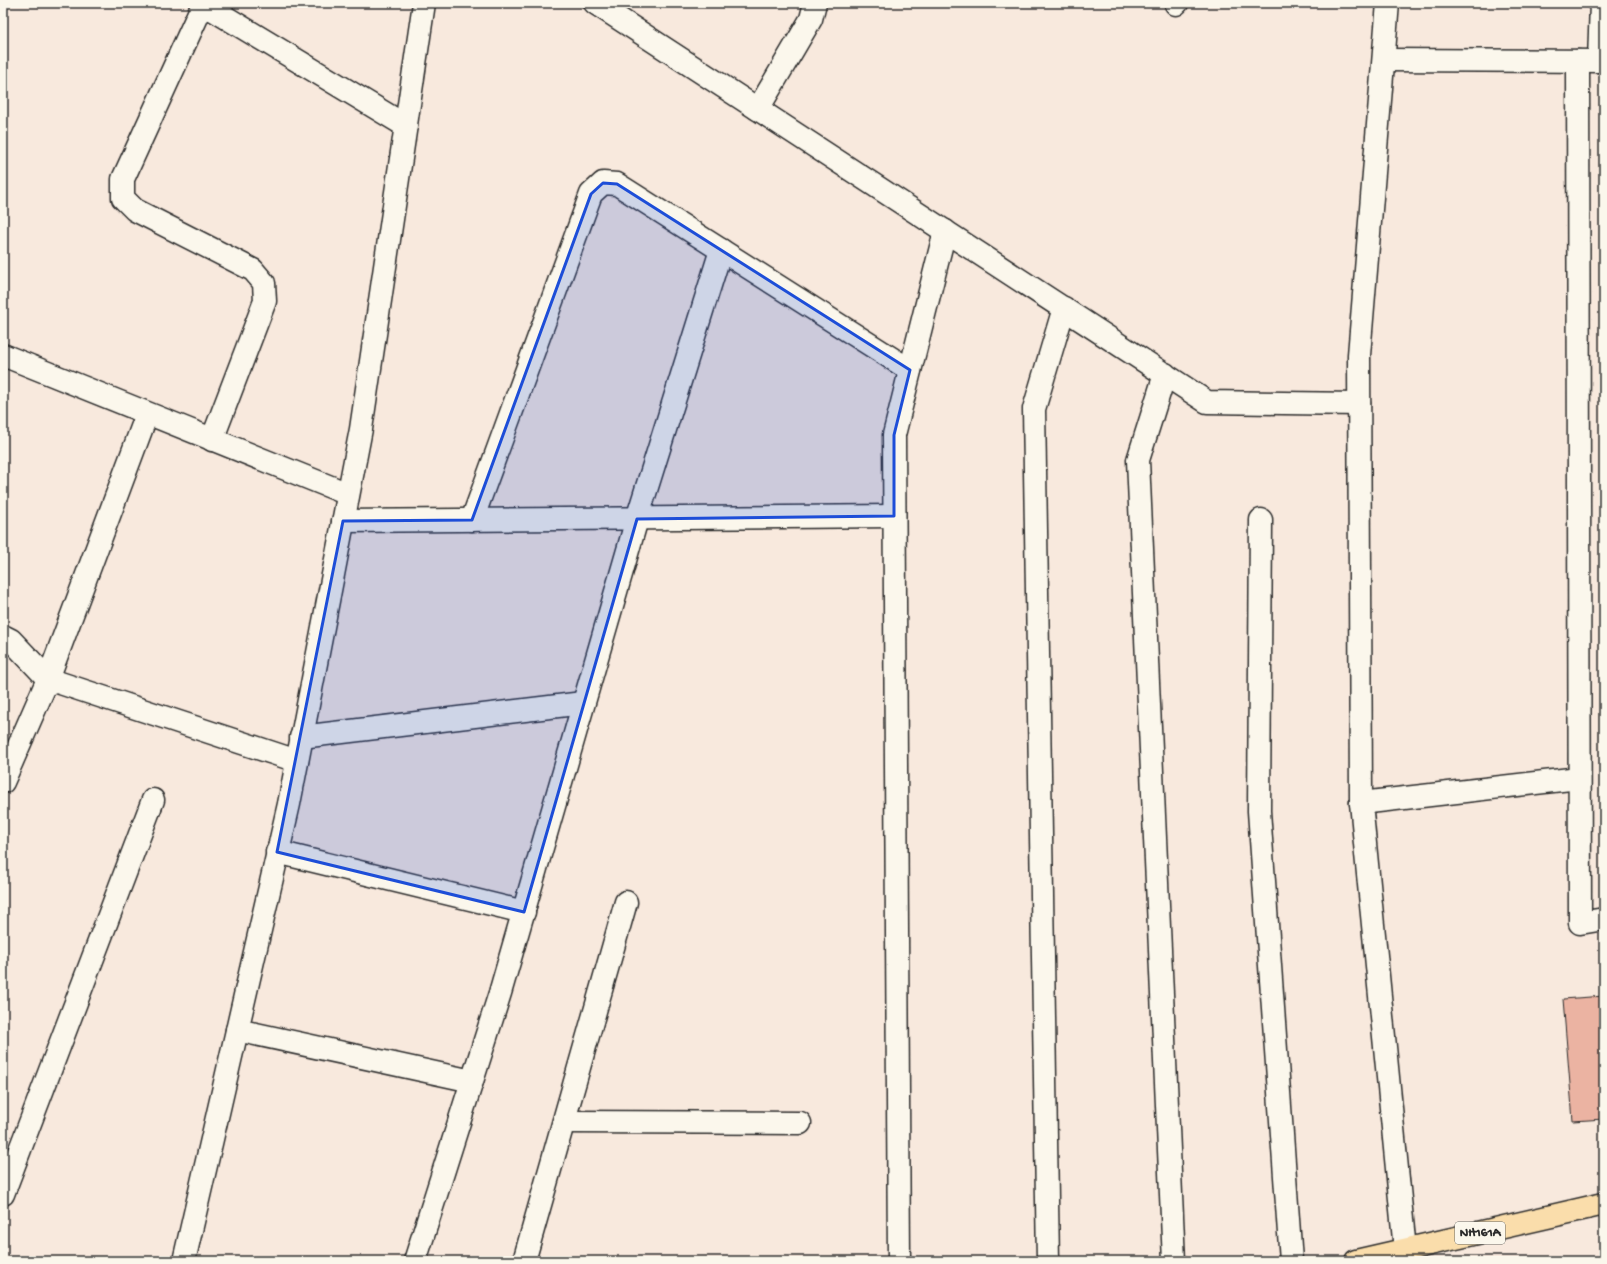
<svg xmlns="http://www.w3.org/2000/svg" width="1607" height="1264" viewBox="0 0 1607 1264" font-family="'Gochi Hand',sans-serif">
<rect width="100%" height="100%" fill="#f8e9dd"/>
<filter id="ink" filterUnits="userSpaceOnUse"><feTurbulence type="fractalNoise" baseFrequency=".025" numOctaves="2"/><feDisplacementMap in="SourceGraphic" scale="8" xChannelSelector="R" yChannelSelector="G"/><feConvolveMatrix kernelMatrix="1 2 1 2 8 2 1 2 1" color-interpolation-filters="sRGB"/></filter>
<g filter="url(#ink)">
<polygon fill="#ebb3a2" stroke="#2b2b2b" points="1604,996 1604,1119 1573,1121 1563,999"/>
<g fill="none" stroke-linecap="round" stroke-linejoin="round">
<g stroke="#2b2b2b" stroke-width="25">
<g id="street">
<polyline points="202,3 406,126"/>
<polyline points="595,3 1207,402 1359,404"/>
<polyline points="1388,3 1359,355 1361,803 1405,1250"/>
<polyline points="203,4 123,179 123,198 135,210 253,270 264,283 265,301 212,440"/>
<polyline points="1176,4 1177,3"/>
<polyline points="1384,60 1604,61"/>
<polyline points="1578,61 1580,923 1604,919"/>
<polyline points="1599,61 1601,3"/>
<polyline points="758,109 811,19 815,3"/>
<polyline points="3,355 348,494"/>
<polyline points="1165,374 1138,460 1174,1261"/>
<polyline points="472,520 591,194 603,183 617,184 910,370"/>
<polyline points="1261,520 1259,811 1291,1261"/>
<polyline points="343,521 894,516"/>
<polyline points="3,636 11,640 48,679 297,761"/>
<polyline points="301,737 583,703"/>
<polyline points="3,782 48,679 147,414"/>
<polyline points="1361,803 1579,778"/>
<polyline points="277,852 524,912"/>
<polyline points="237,1030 472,1081"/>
<polyline points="564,1122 800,1123"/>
<polyline points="3,1194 153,800"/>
<polyline points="184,1261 289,804 361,429 424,3"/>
<polyline points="415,1261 500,993 637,519 721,250"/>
<polyline points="524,1261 626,902"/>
<polyline points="899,1261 894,435 945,231"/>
<polyline points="1048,1261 1034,409 1064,308"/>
</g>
</g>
<g stroke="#2b2b2b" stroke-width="25">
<polyline id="highway" points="1356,1261 1604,1204"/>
</g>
<use href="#street" stroke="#fbf7ec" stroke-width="22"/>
<use href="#highway" stroke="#faddab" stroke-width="22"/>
</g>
</g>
<path fill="#1d4ed8" fill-opacity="0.2" stroke="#1d4ed8" stroke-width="3" stroke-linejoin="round" d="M603,183L617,184L910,370L894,435V516L637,519L524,912L277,852L343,521L472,520L591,194Z"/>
<g text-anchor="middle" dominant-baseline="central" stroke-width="3" stroke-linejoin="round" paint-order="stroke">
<rect fill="#fbf7ec" stroke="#696865" stroke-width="1" x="1455" y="1222" width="50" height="22" rx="3"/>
<g font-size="13" font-weight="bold" fill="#2b2b2b">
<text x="1480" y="1233">NH161A</text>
</g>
</g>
<rect width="1607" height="1264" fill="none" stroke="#fbf7ec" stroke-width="16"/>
<rect x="8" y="8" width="1591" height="1248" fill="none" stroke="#2b2b2b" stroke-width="1.5" filter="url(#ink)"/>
</svg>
